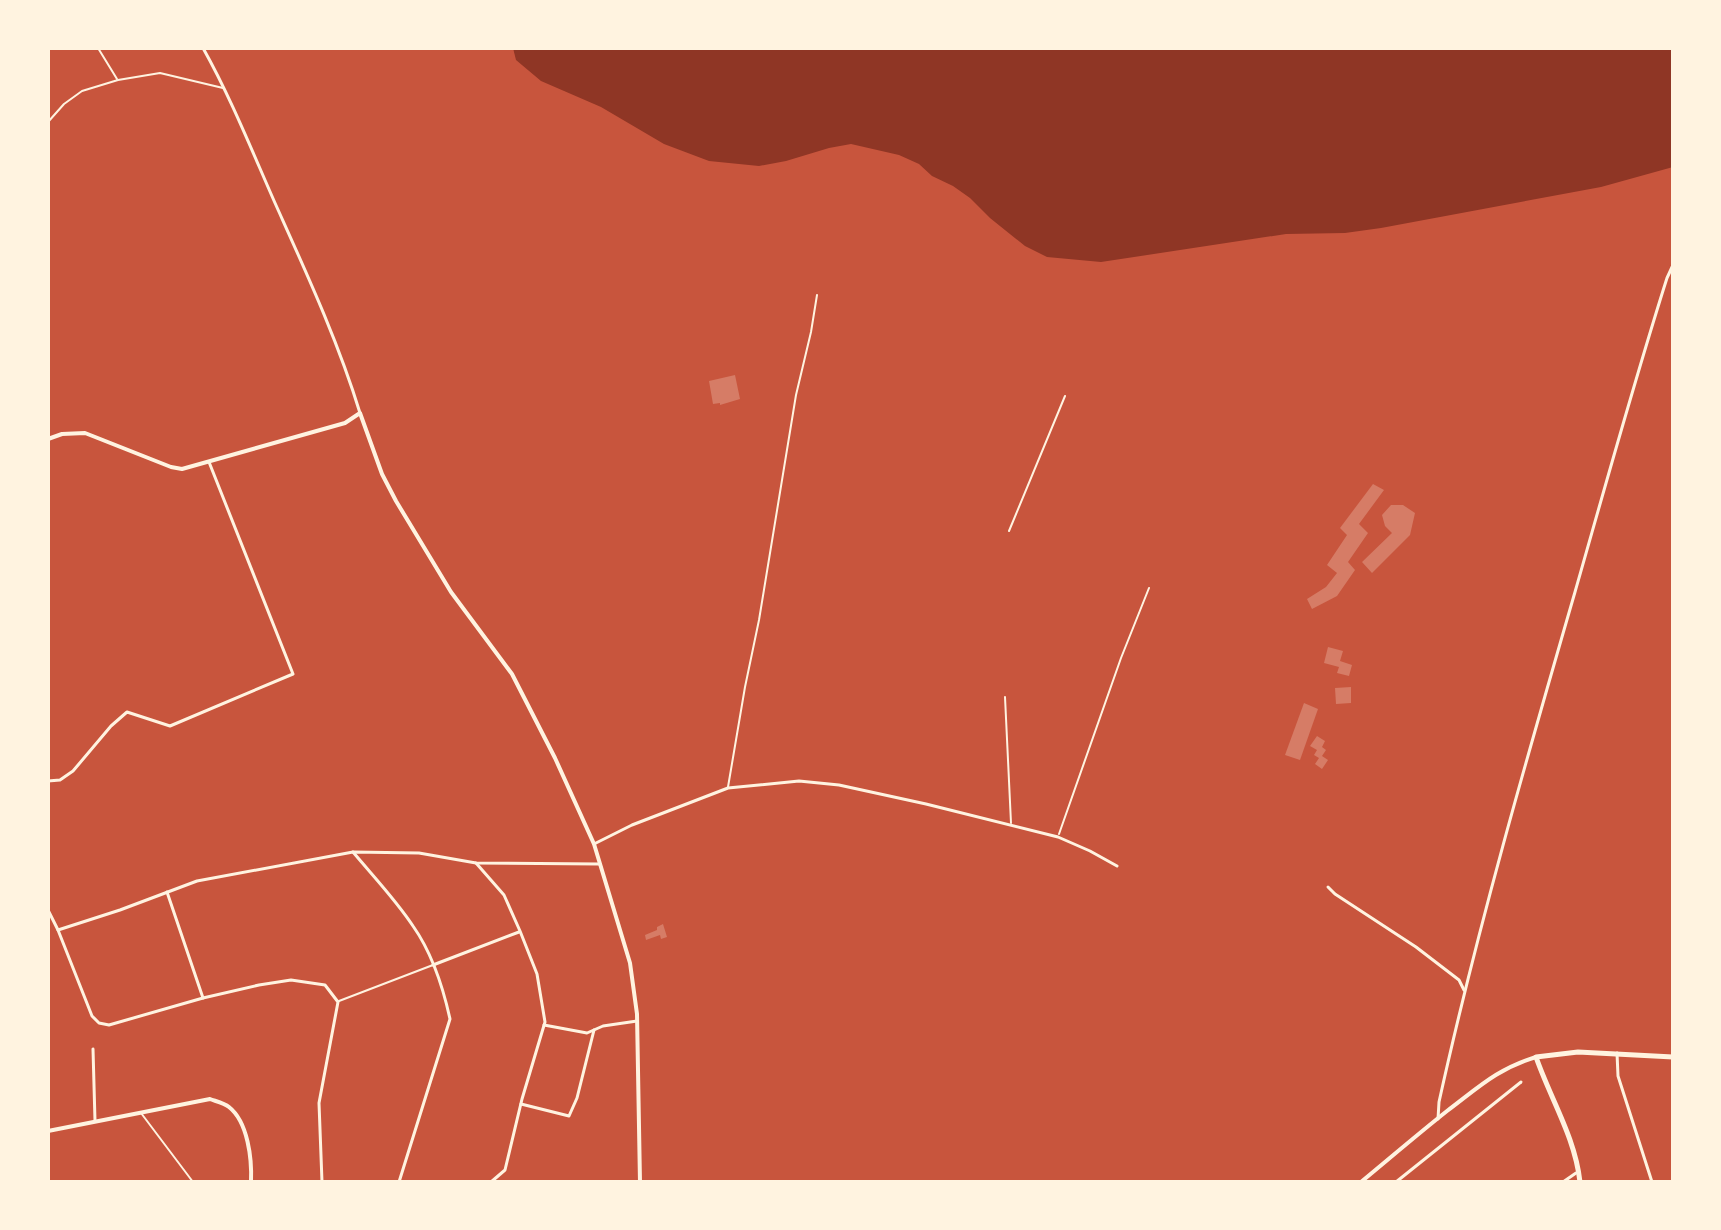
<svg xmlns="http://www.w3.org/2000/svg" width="1721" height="1230" viewBox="0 0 1721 1230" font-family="'Playfair Display',serif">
<rect width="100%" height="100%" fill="#c8553d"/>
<polygon fill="#8f3625" points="513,48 1673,48 1673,167 1601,187 1381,228 1345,233 1286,234 1101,262 1047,257 1025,246 990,218 970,198 953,186 932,176 919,164 899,155 851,144 829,148 786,161 759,166 709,161 664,144 601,107 541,81 516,60"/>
<g fill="#d67c66">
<polygon points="735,375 740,399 720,405 720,403 713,404 709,381"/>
<polygon points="1373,484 1384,490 1359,524 1368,533 1348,562 1355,570 1337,596 1312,609 1307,599 1326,587 1337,573 1327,565 1347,535 1340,528"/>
<polygon points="1391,505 1403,505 1415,513 1410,535 1372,573 1362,562 1392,533 1385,526 1382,515"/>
<polygon points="1328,647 1343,651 1340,661 1352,665 1349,676 1337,673 1339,667 1324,663"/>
<polygon points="1351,687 1351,703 1336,704 1335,688"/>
<polygon points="1304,703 1318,709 1300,760 1285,755"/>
<polygon points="1317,736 1325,741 1322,747 1326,750 1322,756 1328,760 1322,769 1315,764 1319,758 1314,755 1317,750 1310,746"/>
<polygon points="663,924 667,937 661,939 660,935 646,940 645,935 657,930 657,927"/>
</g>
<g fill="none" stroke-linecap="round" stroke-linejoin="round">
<g stroke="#fff3e0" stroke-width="2">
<polyline points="98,48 117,79"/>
<polyline points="48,122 64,104 82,91 118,80 160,73 223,88"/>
<polyline points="1009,531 1065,396"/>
<polyline points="1005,697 1011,823"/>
<polyline points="728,787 745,687 759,620 796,395 811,332 817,295"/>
<polyline points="1059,834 1121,658 1149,588"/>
<polyline points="141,1113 193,1182"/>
</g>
<polyline stroke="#fff3e0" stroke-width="2" points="339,1001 433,965"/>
<g stroke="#fff3e0" stroke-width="3">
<path d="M203,48C231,98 252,151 275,203C306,272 338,341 360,413"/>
<polyline points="48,781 60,780 73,771 111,726 127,712 170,726 293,674 209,462"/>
<polyline points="594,844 632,825 728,788 799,781 839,785 926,804 1058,837 1090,851 1117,866"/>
<path d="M353,852C373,876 396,900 413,926C432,953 443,987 450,1019L399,1182"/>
<polyline points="476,863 504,895 520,931 537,974 545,1022 522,1099 505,1170 491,1182"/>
<polyline points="1328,887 1335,894 1416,947 1459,980 1464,990"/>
<polyline points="167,892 203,998"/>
<polyline points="48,910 58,930 120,910 197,881 353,852 419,853 476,863 599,864"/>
<polyline points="58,930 92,1016 99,1023 109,1025 203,998 259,985 291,980 325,985 338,1002 319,1103 322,1182"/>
<polyline points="433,965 519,932"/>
<polyline points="544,1025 587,1033 603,1026 637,1021"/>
<polyline points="93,1049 95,1121"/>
<polyline points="1617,1053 1618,1076 1652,1182"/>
<polyline points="521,1104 569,1116 577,1098 594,1030"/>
<path d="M1438,1119L1439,1102C1477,930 1526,761 1575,592C1605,487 1634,382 1667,278L1673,265"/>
<polyline points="1396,1182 1521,1082"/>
<polyline points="1563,1182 1576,1173"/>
</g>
<g stroke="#fff3e0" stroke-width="4">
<polyline points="48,439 62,434 85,433 171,467 182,469 345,423 360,413 382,474 396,501 451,592 512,674 555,758 594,844 630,963 637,1014 640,1182"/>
<path d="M48,1131L210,1099C215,1101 224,1103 229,1107C248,1122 252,1159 251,1182"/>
</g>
<path stroke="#fff3e0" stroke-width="4" d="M1361,1182C1390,1158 1418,1134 1447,1111C1479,1087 1497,1069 1536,1057"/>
<path stroke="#fff3e0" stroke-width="5" d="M1580,1182C1575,1137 1551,1100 1536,1057L1578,1052L1673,1057"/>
</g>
<rect width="1721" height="1230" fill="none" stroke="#fff3e0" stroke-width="100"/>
</svg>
